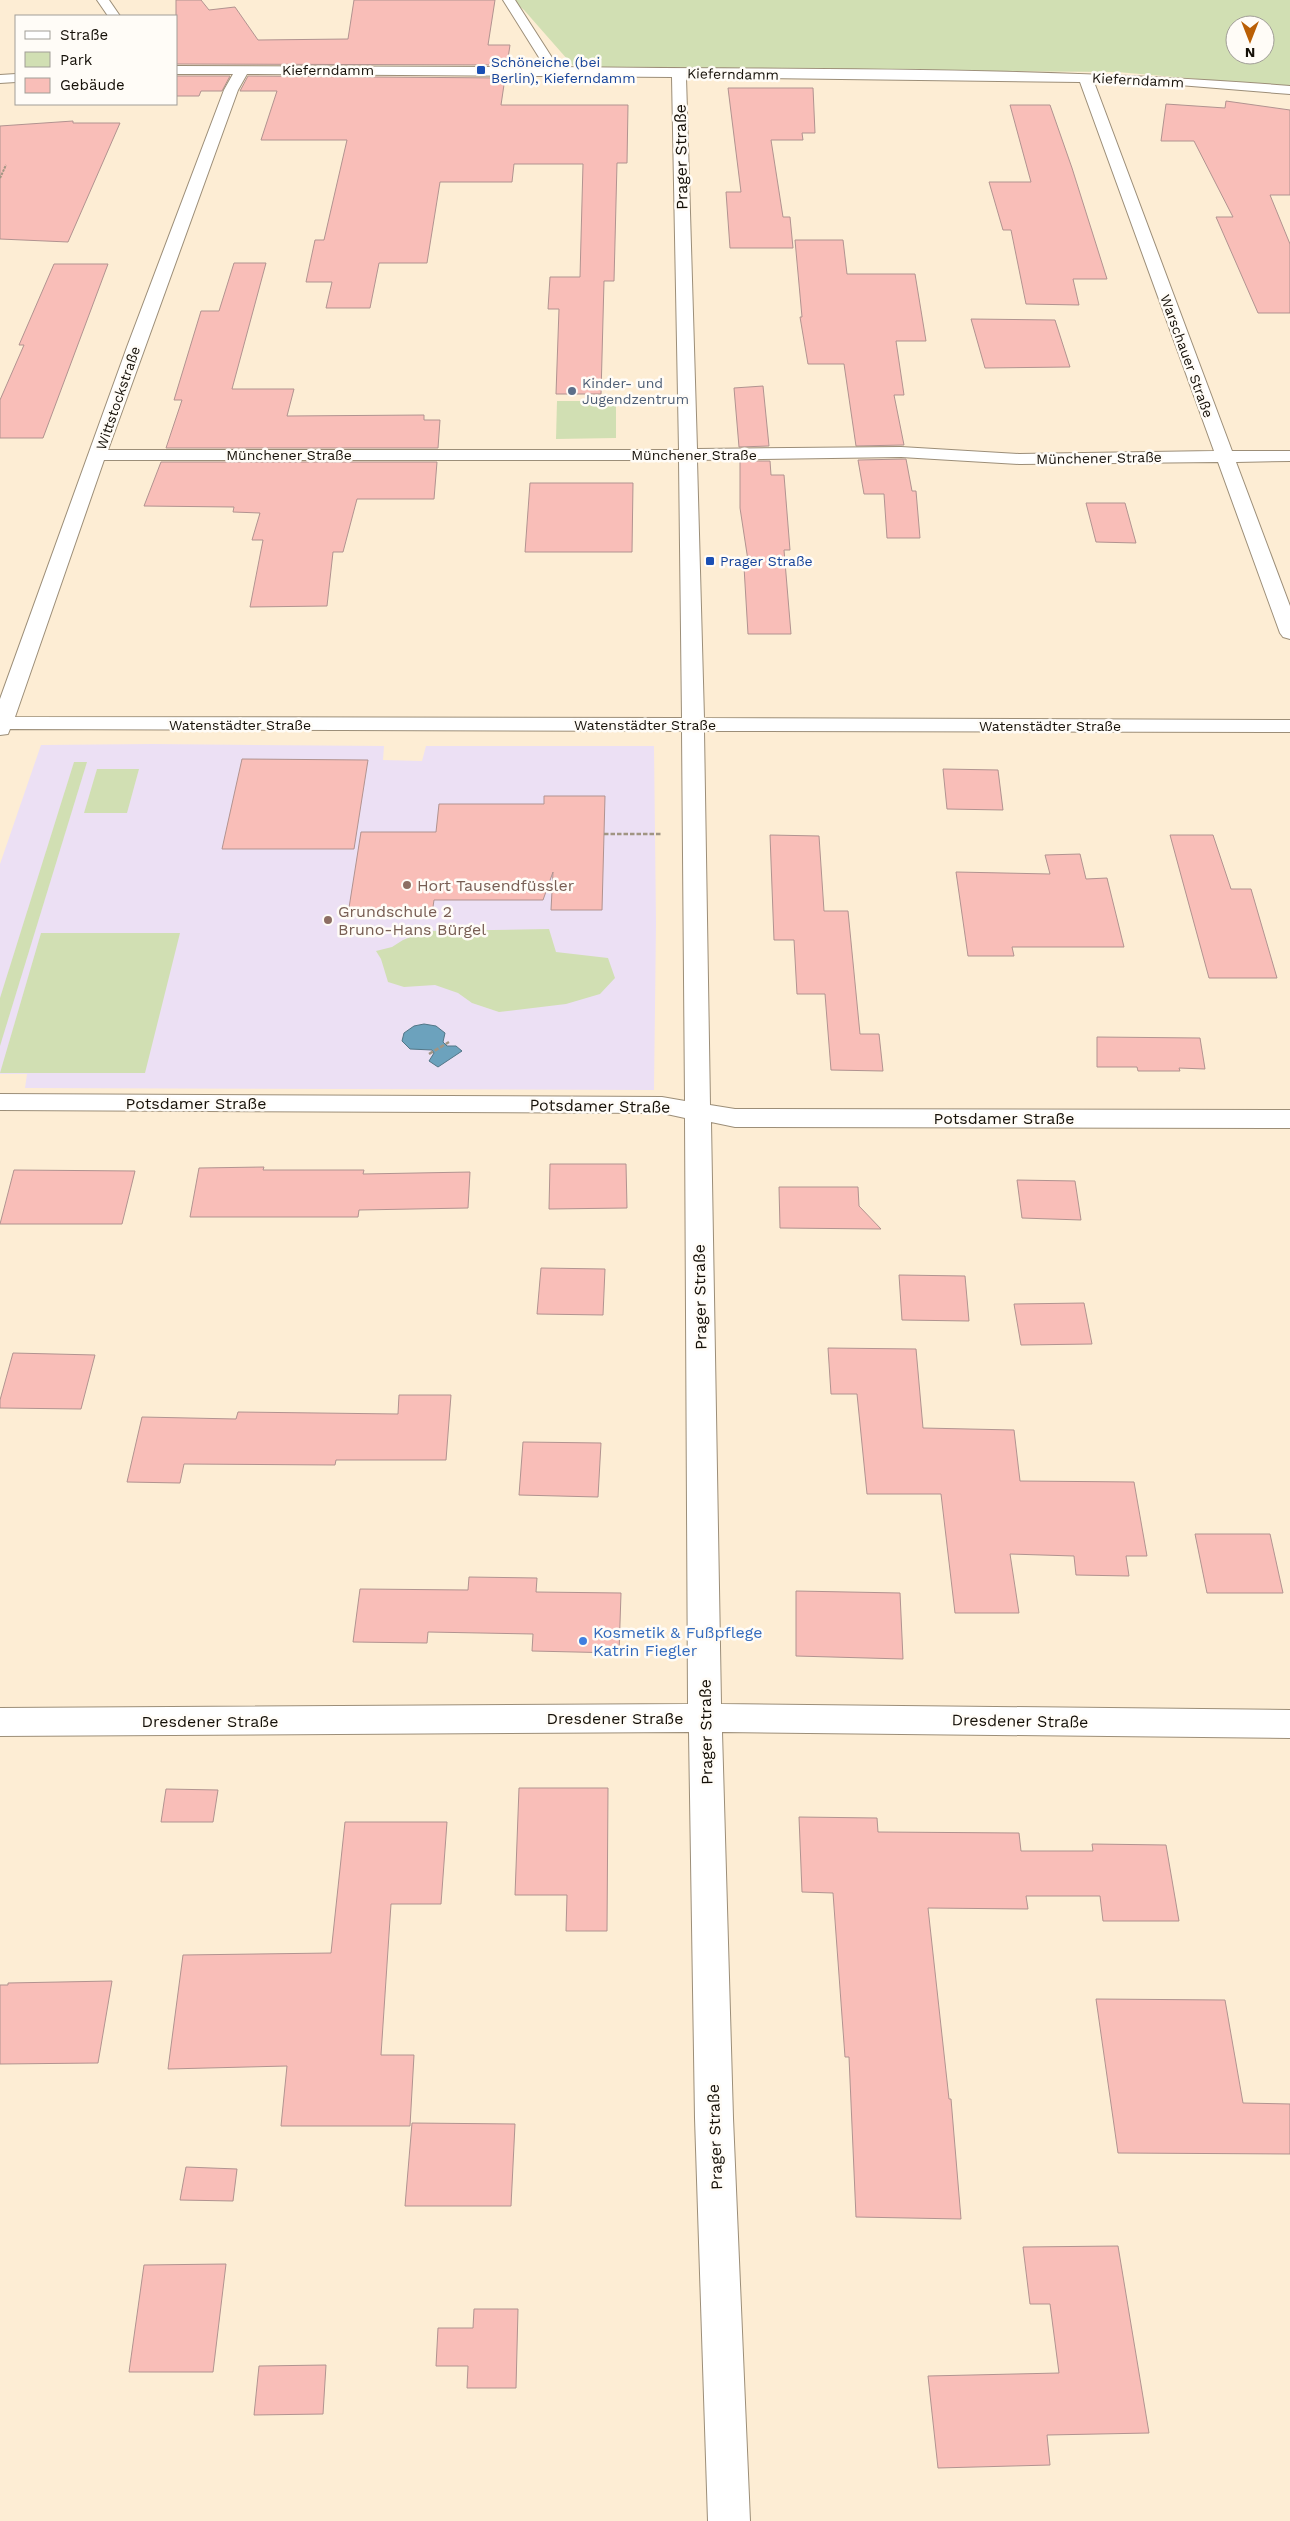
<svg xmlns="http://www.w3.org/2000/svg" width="1290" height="2521" viewBox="0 0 1290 2521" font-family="'Work Sans',sans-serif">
<rect width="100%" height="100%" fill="#fdedd4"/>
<polygon fill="#ece0f4" points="152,744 384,746 383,760 422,761 426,746 654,746 656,923 654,1090 25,1088 27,1074 0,1074 0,864 41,745"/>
<g fill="#d1dfb3" fill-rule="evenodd">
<path d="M512,0H1290V87L1117,72L575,68L524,10ZM1235,25H1265V55H1235Z"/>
<polygon points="557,401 616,401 616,438 556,439"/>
<polygon points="74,762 87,762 0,1046 0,998"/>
<polygon points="97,769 139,769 127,813 84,813"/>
<polygon points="549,929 556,952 608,958 615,978 600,994 566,1004 499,1012 472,1003 458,993 435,985 404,987 388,982 381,959 376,951 392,947 403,940 425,931"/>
<polygon points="41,933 180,933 145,1073 0,1073"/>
</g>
<polygon fill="#6ca2bd" stroke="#527687" points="424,1024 436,1026 445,1033 443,1042 447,1046 456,1046 462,1051 438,1067 429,1061 434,1053 432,1050 410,1049 402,1041 404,1033 414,1026"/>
<g fill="#f9beb8" stroke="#b19390">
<polygon points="176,0 201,0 209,10 235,7 258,40 348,39 354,0 495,0 488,45 510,45 507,65 176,64"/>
<polygon points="176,76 230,76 222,91 201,91 199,96 176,96"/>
<polygon points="248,76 505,78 501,105 628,105 627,163 617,163 614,281 604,281 601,394 556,394 559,309 548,309 550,277 580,277 583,164 514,164 512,182 440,182 427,263 379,263 370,308 326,308 332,282 306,282 315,240 324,240 347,140 261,140 277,91 240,91"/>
<polygon points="728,88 813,88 815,133 802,133 803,140 771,140 783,217 790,217 793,248 730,248 726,192 741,192"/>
<polygon points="1226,101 1290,110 1290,195 1270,195 1290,244 1290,313 1258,313 1216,217 1233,217 1194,141 1161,141 1166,104 1225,108"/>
<polygon points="1010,105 1050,105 1072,168 1107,279 1073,279 1079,305 1026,304 1011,230 1003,230 989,182 1031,182"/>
<polygon points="73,121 73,123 120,123 68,242 0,239 0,126"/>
<polygon points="795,240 843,240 847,274 915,274 926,341 896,341 904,395 894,395 904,445 856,446 844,364 808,364 800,317 802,317"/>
<polygon points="234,263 266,263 232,389 294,389 287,416 424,415 424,420 440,420 438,448 166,448 182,400 174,400 201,311 219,311"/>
<polygon points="54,264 108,264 43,438 0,438 0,400 24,345 19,345"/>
<polygon points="971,319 1055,320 1070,367 985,368"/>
<polygon points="763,386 769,446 739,447 734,388"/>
<polygon points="906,459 912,491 916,491 920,538 887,538 884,494 864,494 858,460"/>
<polygon points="740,461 770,461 771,475 784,475 790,550 784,550 791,634 748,634 744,567 749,567 740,508"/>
<polygon points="161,462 437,462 434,499 357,499 343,552 333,552 327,606 250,607 263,540 252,540 260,513 233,512 234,507 144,506"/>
<polygon points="530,483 633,483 632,552 525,552"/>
<polygon points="1086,503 1125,503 1136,543 1096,542"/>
<polygon points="242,759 368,760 354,849 222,849"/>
<polygon points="943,769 998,770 1003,810 947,809"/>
<polygon points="544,796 605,796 602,910 551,910 553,872 543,900 434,900 432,914 348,914 361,832 436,832 439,804 544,804"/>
<polygon points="770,835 819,836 824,911 848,911 860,1034 879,1034 883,1071 831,1070 825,994 797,994 794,940 774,940"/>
<polygon points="1170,835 1213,835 1231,889 1251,889 1277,978 1209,978"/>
<polygon points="1080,854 1086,879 1107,878 1124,947 1012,947 1014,956 968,956 956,872 1050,874 1045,855"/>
<polygon points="1097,1037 1200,1038 1205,1069 1179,1068 1180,1071 1138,1071 1137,1067 1097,1067"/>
<polygon points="550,1164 626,1164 627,1208 549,1209"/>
<polygon points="264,1167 263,1170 364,1170 363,1174 470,1172 468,1208 359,1210 358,1217 190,1217 199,1168"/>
<polygon points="14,1170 135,1171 122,1224 0,1224"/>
<polygon points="1017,1180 1075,1181 1081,1220 1022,1218"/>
<polygon points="779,1187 858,1187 859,1206 881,1229 780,1228"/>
<polygon points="541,1268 605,1269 603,1315 537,1314"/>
<polygon points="899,1275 965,1276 969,1321 902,1320"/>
<polygon points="1084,1303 1092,1344 1021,1345 1014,1304"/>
<polygon points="828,1348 916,1349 923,1428 1014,1430 1020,1481 1134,1482 1147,1556 1126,1556 1129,1576 1076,1575 1074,1556 1010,1554 1019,1613 955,1613 941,1494 867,1494 857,1394 831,1394"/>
<polygon points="13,1353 95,1355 81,1409 0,1408 0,1400"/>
<polygon points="399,1395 451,1395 446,1460 336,1460 335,1465 184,1464 180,1483 127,1482 142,1417 236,1419 238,1412 398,1414"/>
<polygon points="523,1442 601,1443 598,1497 519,1495"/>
<polygon points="1195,1534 1270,1534 1283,1593 1207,1593"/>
<polygon points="469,1577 537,1578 536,1592 621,1593 619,1653 532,1651 533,1634 428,1632 427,1643 353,1642 360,1589 468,1590"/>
<polygon points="796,1591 900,1593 903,1659 796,1656"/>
<polygon points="519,1788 608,1788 607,1931 566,1931 567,1895 515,1895"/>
<polygon points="166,1789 218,1790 213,1822 161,1822"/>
<polygon points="799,1817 877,1818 878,1832 1019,1833 1021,1851 1093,1851 1092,1844 1166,1845 1179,1921 1103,1921 1100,1896 1026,1896 1028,1909 928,1908 949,2099 951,2099 961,2219 856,2217 849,2057 845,2057 833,1893 802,1892"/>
<polygon points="345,1822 447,1822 441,1904 391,1904 381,2055 414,2055 410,2126 281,2126 287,2066 168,2069 183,1955 331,1953"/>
<polygon points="112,1981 98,2063 0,2064 0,1985 8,1985 8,1983"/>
<polygon points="1096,1999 1225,2000 1243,2103 1290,2104 1290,2154 1118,2153"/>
<polygon points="412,2123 515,2124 511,2206 405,2206"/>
<polygon points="186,2167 237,2169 233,2201 180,2200"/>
<polygon points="1118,2246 1149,2433 1047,2435 1050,2465 938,2468 928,2376 1059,2373 1050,2304 1030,2304 1023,2247"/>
<polygon points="226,2264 213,2372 129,2372 144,2265"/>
<polygon points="474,2309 518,2309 516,2388 467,2388 468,2366 436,2366 438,2328 473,2328"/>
<polygon points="326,2365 323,2414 254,2415 259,2366"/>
</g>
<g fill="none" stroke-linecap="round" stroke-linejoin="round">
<g stroke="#9c8e78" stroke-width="2">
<g id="minor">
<polygon points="97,0 109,0 120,16 108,16"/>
<path d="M503,0H515L558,67C802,70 1047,66 1290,86V94L1179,85L1094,82L1232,451H1290V461L1236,462L1290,606V639L1283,637L1280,633L1218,462L1019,464L901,457L697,460L704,718L1290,720V732L704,731L710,1105L735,1109L1290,1110V1128L735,1127L711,1122L721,1704L1290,1710V1738L722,1732L733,2118L750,2521H708L695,2118L689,1732L0,1736V1708L688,1704L685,1118L662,1113L0,1110V1094L662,1097L685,1101L682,731L10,729L8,734L0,735V699L127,347L224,90L233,74H176V66L545,67ZM247,74L672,77L679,450H108L238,90ZM686,77L1080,82L1214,451L1019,454L901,447L697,449ZM104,460H679L682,718L15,717Z"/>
<polygon points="16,74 16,82 0,83 0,75"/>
</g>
</g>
<polyline stroke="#a19583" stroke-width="2" stroke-dasharray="2.5 1" stroke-linecap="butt" points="0,178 6,165"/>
<g stroke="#a19583" stroke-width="2.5" stroke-dasharray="4.5 2" stroke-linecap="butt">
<polyline points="604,834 662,834"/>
<polyline points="429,1054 449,1042"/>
</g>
<use href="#minor" fill="#fff" fill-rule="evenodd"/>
</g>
<g fill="#1a4fb4" stroke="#fffcf7" stroke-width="2">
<rect x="476" y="65" width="10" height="10" rx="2.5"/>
<rect x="705" y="556" width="10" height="10" rx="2.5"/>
</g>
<circle fill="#5c6f8a" stroke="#fffcf7" stroke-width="2" cx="572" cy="391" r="5"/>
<g fill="#8d6e63" stroke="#fffcf7" stroke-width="2">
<circle cx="407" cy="885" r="5"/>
<circle cx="328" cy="920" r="5"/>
</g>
<circle fill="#3f7fe0" stroke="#fffcf7" stroke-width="2" cx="583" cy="1641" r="5"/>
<g text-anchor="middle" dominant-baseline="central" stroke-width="5" stroke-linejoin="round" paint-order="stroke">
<g font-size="14" fill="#164399" stroke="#fffcf7" text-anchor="start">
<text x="491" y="62">Schöneiche (bei<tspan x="491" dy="16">Berlin), Kieferndamm</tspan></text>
<text x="720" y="561">Prager Straße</text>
</g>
<g font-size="14" fill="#151008" stroke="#fffcf7">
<text x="328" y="70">Kieferndamm</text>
<text transform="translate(733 74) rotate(1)">Kieferndamm</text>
<text transform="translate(1138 80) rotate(3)">Kieferndamm</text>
<text transform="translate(1187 356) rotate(70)">Warschauer Straße</text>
<text transform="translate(118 398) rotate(-71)">Wittstockstraße</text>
<text x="289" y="455">Münchener Straße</text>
<text x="694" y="455">Münchener Straße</text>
<text transform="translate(1099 458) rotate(-1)">Münchener Straße</text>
<text x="240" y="725">Watenstädter Straße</text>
<text x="645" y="725">Watenstädter Straße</text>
<text x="1050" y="726">Watenstädter Straße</text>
</g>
<g font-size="14" fill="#4e5e75" stroke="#fffcf7" text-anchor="start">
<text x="582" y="383">Kinder- und<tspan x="582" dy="16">Jugendzentrum</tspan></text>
</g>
<g font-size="16" fill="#151008" stroke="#fffcf7">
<text transform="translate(681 157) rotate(-91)">Prager Straße</text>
<text x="196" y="1103">Potsdamer Straße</text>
<text transform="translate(600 1106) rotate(1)">Potsdamer Straße</text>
<text x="1004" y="1118">Potsdamer Straße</text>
<text transform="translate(700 1297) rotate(-91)">Prager Straße</text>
<text x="615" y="1718">Dresdener Straße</text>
<text x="210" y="1721">Dresdener Straße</text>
<text transform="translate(1020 1721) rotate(1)">Dresdener Straße</text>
<text transform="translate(706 1732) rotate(-91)">Prager Straße</text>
<text transform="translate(715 2137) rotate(-92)">Prager Straße</text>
</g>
<g font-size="16" fill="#785e54" stroke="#fffcf7" text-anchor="start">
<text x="417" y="885">Hort Tausendfüssler</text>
<text x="338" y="911">Grundschule 2<tspan x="338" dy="18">Bruno-Hans Bürgel</tspan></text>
</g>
<g font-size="16" fill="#366cbe" stroke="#fffcf7" text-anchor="start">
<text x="593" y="1632">Kosmetik &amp; Fußpflege<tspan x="593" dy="18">Katrin Fiegler</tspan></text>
</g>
</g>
<rect x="15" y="15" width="162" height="90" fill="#fffcf7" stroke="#a19e97"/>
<rect x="25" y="31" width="25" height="8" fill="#ffffff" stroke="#a19e97"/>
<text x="60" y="40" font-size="15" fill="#151008">Straße</text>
<rect x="25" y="52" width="25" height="15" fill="#d1dfb3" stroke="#a19e97"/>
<text x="60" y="65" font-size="15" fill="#151008">Park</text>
<rect x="25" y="78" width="25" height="15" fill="#f9beb8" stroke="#a19e97"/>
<text x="60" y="90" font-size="15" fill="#151008">Gebäude</text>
<g transform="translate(1250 40) rotate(180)"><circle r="24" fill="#fffcf7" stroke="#a19e97"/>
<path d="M0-4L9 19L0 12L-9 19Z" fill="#ba5f05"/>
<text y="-8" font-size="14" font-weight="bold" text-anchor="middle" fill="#151008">N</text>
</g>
</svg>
